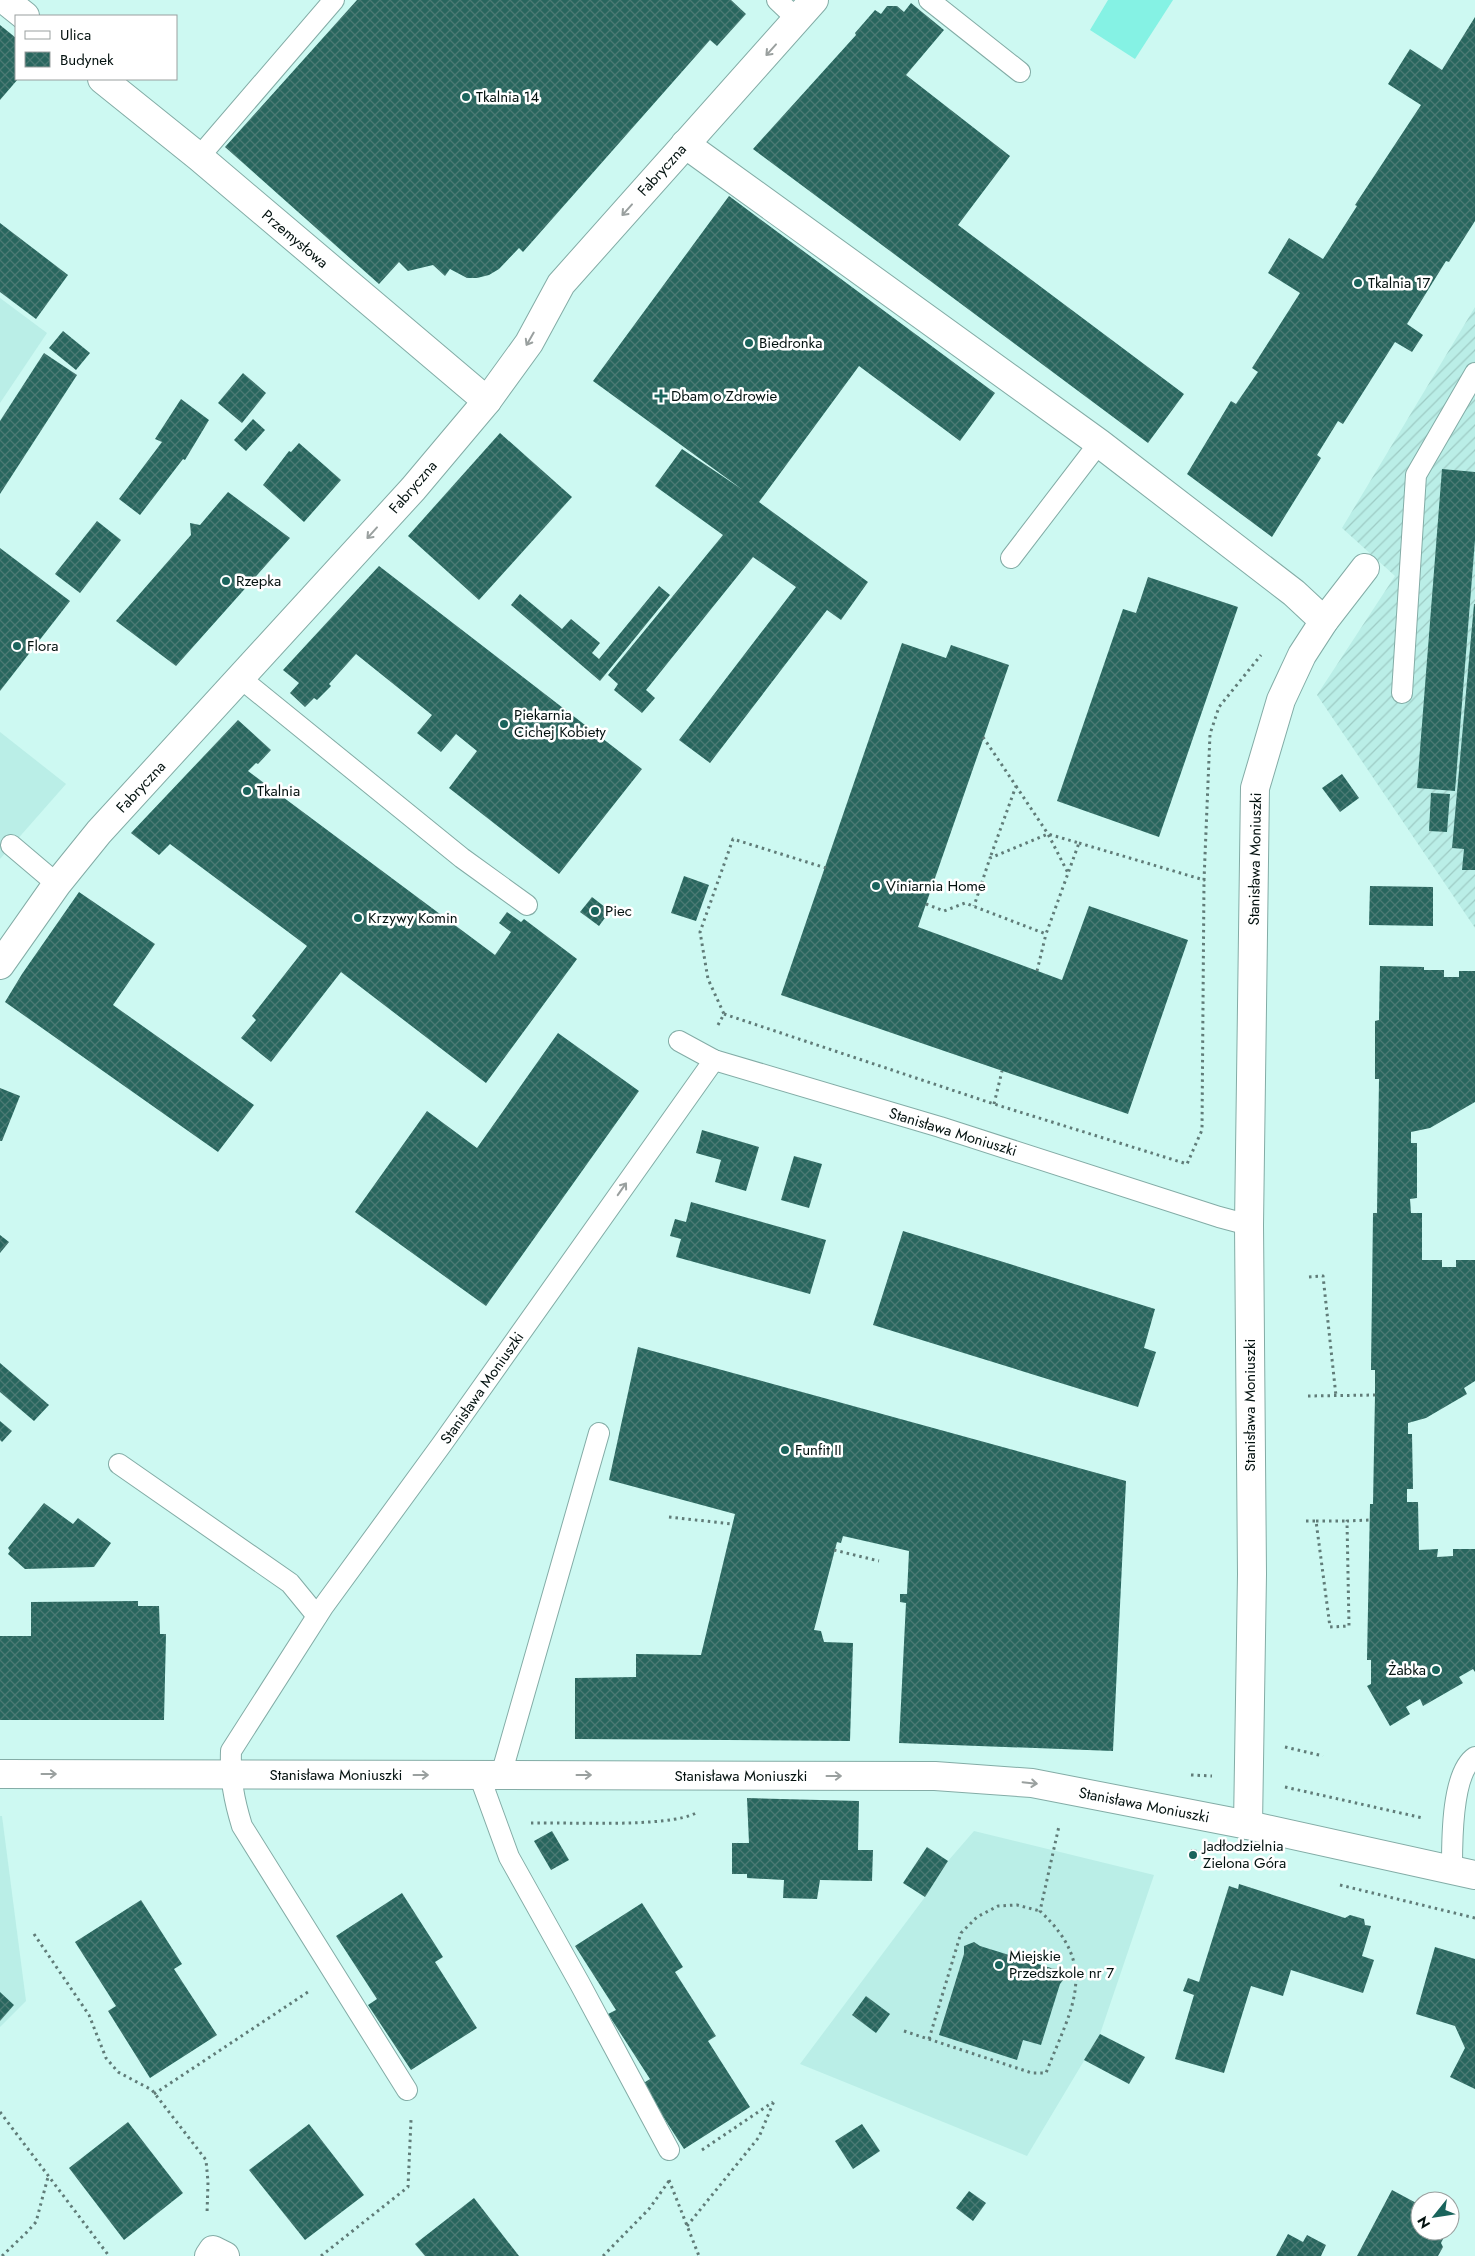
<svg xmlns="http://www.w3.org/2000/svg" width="1475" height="2256" viewBox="0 0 1475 2256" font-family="Jost,sans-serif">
<defs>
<pattern id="industrial-furrows" width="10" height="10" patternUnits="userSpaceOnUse" patternTransform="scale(1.25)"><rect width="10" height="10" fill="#baeee7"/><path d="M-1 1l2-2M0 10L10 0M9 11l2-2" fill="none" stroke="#9ecbc5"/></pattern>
<pattern id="building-cross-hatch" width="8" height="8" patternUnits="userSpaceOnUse" patternTransform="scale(1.25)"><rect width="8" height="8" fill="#28665e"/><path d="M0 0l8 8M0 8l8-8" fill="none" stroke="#4b7a74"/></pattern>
</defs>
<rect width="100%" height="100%" fill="#cdf9f2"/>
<g fill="#baeee7">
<polygon points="0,298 47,333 0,403"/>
<polygon points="0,732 66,784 0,859"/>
<polygon points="0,1816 2,1816 26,2001 0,2027"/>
<polygon points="974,1831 1154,1875 1100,2034 1027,2156 800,2064 925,1897 948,1861"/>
</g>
<polygon fill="url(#industrial-furrows)" points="1475,307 1475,928 1317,695 1395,576 1342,528"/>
<polygon fill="#85f2e4" points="1108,0 1173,0 1135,59 1090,30"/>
<g fill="url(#building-cross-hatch)">
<polygon points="357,0 731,0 746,14 717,46 710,40 523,252 519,248 499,269 489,275 477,278 467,278 450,269 445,276 433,265 408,271 399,262 379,284 225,147"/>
<polygon points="911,3 944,30 906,75 1010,156 958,225 1184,394 1148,443 753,149 856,35 855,33 875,10 881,14 887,6 897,6 904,12"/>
<polygon points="1475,17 1475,221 1449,262 1446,261 1407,324 1423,335 1412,352 1395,342 1343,424 1338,421 1317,455 1321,458 1272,537 1187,474 1231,401 1236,404 1258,372 1252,368 1300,293 1268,273 1289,238 1323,259 1357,206 1355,205 1421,105 1388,84 1410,49 1442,70"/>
<polygon points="0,25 16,38 18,79 0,100"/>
<polygon points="729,196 995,393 960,441 859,366 759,502 868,582 841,620 827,610 710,763 679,740 796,587 753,557 646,690 655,698 642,713 614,690 618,684 608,675 723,535 655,486 682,449 743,490 593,381"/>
<polygon points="0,223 68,275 36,319 0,292"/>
<polygon points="63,331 90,353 76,370 49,348"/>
<polygon points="44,353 77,375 0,494 0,421"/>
<polygon points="243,373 266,393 242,423 218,403"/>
<polygon points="181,399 209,420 185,460 183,459 140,515 119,499 162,442 155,439"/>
<polygon points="253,419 265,430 246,451 234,440"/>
<polygon points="500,433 572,497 479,600 408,536"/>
<polygon points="299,443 341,480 304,522 263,485 289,451 291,452"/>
<polygon points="1442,469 1475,472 1475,540 1455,791 1417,788"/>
<polygon points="228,492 290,538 176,666 116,621 191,535 190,523 200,525"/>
<polygon points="97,521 121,540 80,593 55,574"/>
<polygon points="0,548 70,601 0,691"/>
<polygon points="379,566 642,769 559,874 449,788 477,751 456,734 441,752 417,733 432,715 356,654 329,684 331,686 317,700 314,698 305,707 290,693 299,683 283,670"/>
<polygon points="1148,577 1238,607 1159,837 1057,801 1123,609 1136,613"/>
<polygon points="659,586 670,595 600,681 511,605 520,594 562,629 571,619 600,643 592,653 599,659"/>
<polygon points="1474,604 1475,604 1475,870 1462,870 1464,849 1452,848"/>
<polygon points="902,643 946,658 951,645 1009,665 918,927 1062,980 1089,906 1188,940 1128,1114 781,995"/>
<polygon points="238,720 271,750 258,764 256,763 248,771 495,955 511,932 499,923 507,912 521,922 524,919 577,959 486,1083 341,972 271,1062 241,1038 256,1020 252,1016 307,946 170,844 159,855 131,833"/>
<polygon points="1342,774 1359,798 1340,812 1322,788"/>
<polygon points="1431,793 1450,794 1447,832 1429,831"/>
<polygon points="684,876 709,885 696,921 671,913"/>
<polygon points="1370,886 1433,887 1433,926 1369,925"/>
<polygon points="79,892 155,944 113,1005 254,1105 218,1152 5,1002 22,974"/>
<polygon points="592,897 610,911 599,926 580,912"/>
<polygon points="1380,966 1424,967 1424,970 1444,970 1444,977 1459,977 1459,971 1475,971 1475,1102 1430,1128 1411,1132 1411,1143 1417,1143 1417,1198 1410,1199 1411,1213 1422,1213 1422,1260 1442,1260 1442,1267 1456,1267 1456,1260 1475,1260 1475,1381 1464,1388 1467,1394 1426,1418 1408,1423 1408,1434 1412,1434 1413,1489 1407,1489 1407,1502 1418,1502 1419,1550 1438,1549 1437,1557 1453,1556 1453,1549 1475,1549 1475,1672 1473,1669 1459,1677 1463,1683 1423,1706 1420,1699 1406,1707 1410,1714 1390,1726 1367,1686 1371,1684 1371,1660 1367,1660 1370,1504 1373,1504 1375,1395 1375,1370 1371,1370 1373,1213 1377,1213 1379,1079 1375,1079 1375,1021 1379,1020"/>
<polygon points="558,1033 639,1091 486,1306 355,1212 427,1111 477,1148"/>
<polygon points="0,1088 20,1096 2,1141 0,1141"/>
<polygon points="702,1130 759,1147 746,1191 715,1182 721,1160 696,1153"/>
<polygon points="794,1156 822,1164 809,1208 781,1200"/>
<polygon points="691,1202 826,1240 810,1294 676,1257 681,1239 670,1236 675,1219 686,1222"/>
<polygon points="903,1231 1155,1309 1144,1348 1156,1352 1138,1407 873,1325"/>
<polygon points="0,1235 9,1242 0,1253"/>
<polygon points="638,1347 1126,1481 1113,1751 899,1743 906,1603 900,1602 900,1594 907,1594 909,1551 843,1536 841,1543 837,1542 814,1630 821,1631 824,1642 853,1643 850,1741 575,1739 575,1678 636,1677 636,1654 701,1655 735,1514 609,1480"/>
<polygon points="0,1363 49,1405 34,1421 0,1392"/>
<polygon points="0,1421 12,1431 2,1442 0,1440"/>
<polygon points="44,1503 73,1524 78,1518 111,1543 94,1567 25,1569 8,1554 10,1551 8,1548"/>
<polygon points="138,1601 138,1606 159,1606 160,1634 166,1634 164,1720 0,1720 0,1636 31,1636 31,1602"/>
<polygon points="747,1798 859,1801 858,1850 873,1850 872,1881 820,1880 817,1899 783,1898 784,1880 747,1878 747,1874 732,1874 732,1843 749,1843"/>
<polygon points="552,1831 569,1860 551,1870 534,1841"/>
<polygon points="927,1847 948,1861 925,1897 903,1883"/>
<polygon points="1191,1849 1197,1850 1195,1861 1189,1859"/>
<polygon points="1239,1884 1345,1918 1350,1915 1364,1919 1365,1925 1371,1926 1362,1956 1374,1960 1363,1993 1291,1970 1283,1996 1251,1986 1224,2073 1175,2059 1194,1995 1183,1991 1188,1978 1199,1982 1229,1886 1238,1889"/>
<polygon points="402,1893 443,1957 435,1962 477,2028 411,2070 368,2005 377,1999 336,1936"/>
<polygon points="141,1900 182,1964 174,1969 217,2035 150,2078 108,2011 116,2006 75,1942"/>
<polygon points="642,1903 683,1967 675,1972 716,2036 708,2041 750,2107 684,2149 642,2084 650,2079 608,2014 616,2010 575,1946"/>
<polygon points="974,1942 980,1946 1051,1968 1060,1969 1064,1979 1060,1984 1041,2045 1023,2040 1017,2060 939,2035 964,1954 964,1946"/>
<polygon points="1435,1947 1475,1959 1475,2089 1450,2077 1465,2048 1455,2026 1416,2014"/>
<polygon points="0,1992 14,2005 0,2021"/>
<polygon points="866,1996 890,2014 876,2033 852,2015"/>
<polygon points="1100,2034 1145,2057 1129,2084 1084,2060"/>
<polygon points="128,2122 183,2193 124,2240 69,2168"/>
<polygon points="309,2124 364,2195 305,2240 249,2170"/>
<polygon points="862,2124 880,2151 853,2169 835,2141"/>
<polygon points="1392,2190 1420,2205 1420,2231 1447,2231 1441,2243 1443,2247 1438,2256 1357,2256"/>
<polygon points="969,2191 986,2203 973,2221 956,2208"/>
<polygon points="474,2198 519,2256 425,2256 415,2244"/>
<polygon points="1288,2234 1303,2242 1307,2235 1326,2245 1321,2256 1276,2256"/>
</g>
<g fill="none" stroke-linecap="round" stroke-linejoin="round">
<g stroke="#83aca6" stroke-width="22">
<g id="service">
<polyline points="777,0 798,20"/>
<polyline points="929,0 1020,72"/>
<polyline points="199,157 334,0"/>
<polyline points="1011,558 1099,443"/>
<polyline points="239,677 462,858 527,905"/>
<polyline points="1402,693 1416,475 1475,373"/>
<polyline points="11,845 57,884"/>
<polyline points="679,1041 714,1060 940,1127 1219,1217 1249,1225"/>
<polyline points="119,1464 290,1583 317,1616"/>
<polyline points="481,1775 482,1783 509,1857 580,1984 669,2150"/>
<polyline points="501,1775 599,1433"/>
<path d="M1452,1870C1452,1843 1451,1773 1475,1757"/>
<path d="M407,2090L242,1826C234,1800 230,1779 231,1751L323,1607L442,1444L714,1060"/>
</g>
</g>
<g stroke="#83aca6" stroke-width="30">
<g id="minor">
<polyline points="5,0 25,16"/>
<polyline points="102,79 199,157 487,401"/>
<polyline points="685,144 1099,443 1294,593 1324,621"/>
<polyline points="1248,1825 1252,1574 1249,1225 1255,788 1281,700 1302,655 1324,621 1365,568"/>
<polyline points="209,2256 213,2250 225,2256"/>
</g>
</g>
<g stroke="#83aca6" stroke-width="30">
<g id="tertiary">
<polyline points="0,965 57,884 99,832 413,489 487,401 529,343 561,284 814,0"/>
<polyline points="0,1774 935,1776 1032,1783 1248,1825 1475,1875"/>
</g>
</g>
<g stroke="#607c78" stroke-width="3" stroke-dasharray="2.5 4" stroke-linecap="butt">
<polyline points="983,737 1016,786 990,858"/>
<polyline points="1016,786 1048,834 1068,873"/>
<polyline points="1079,843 1204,880 1210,734 1219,707 1261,655"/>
<polyline points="926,904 944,911 965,903 1046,934 1079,843 1048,834 990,858 974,906"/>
<polyline points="1037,971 1046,934"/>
<polyline points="724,1014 994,1104 1187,1164 1202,1130 1204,880"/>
<polyline points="718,1025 724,1014 708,979 700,932 733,839 826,868"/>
<polyline points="994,1104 1002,1071"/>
<polyline points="1309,1277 1323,1276 1336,1396"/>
<polyline points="1308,1396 1375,1395"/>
<polyline points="669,1517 732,1524"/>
<polyline points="1306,1521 1316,1521 1330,1627 1349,1626 1347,1521 1369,1520"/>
<polyline points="1316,1521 1347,1521"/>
<polyline points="834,1550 879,1561"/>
<polyline points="1285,1747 1323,1756"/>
<polyline points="1191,1775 1212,1776"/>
<polyline points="1285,1787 1423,1818"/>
<path d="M531,1823C567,1822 668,1828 696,1813"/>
<polyline points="1340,1885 1475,1918"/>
<polyline points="34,1934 89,2015 106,2058 118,2072 152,2090 206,2160 208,2182 207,2214"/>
<path d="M904,2031L1032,2073H1046C1071,2008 1101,1968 1040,1911L1059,1826"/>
<polyline points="929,2039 961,1933 977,1917 998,1906 1017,1905 1040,1911"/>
<polyline points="154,2094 308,1992"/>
<polyline points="0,2112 109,2256"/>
<polyline points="702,2150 773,2102"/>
<polyline points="669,2180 699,2256"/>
<polyline points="687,2226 759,2137 774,2101"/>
<polyline points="2,2256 26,2233 36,2222 48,2177"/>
<polyline points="321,2256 408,2187 411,2120"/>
<polyline points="603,2256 649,2209 669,2181"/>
</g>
<use href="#service" stroke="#fff" stroke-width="20"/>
<use href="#minor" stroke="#fff" stroke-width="28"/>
<use href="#tertiary" stroke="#fff" stroke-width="28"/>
</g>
<defs><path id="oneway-shaft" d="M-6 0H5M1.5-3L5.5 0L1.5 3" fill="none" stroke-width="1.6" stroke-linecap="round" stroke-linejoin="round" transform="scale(1.25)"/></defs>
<g stroke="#9aa09f">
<use href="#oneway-shaft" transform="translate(771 50) rotate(132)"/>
<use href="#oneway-shaft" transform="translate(627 210) rotate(132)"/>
<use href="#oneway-shaft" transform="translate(530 339) rotate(120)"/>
<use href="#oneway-shaft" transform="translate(372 533) rotate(132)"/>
<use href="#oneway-shaft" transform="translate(622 1189) rotate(-55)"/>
<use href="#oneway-shaft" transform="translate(49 1774)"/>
<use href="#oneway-shaft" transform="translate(421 1775)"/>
<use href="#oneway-shaft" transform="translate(584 1775)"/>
<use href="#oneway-shaft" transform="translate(834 1776)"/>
<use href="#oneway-shaft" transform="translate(1030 1783) rotate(6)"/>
</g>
<g fill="#19645c" stroke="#fff" stroke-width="2">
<circle cx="466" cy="97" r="5"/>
<circle cx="1358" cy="283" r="5"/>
<circle cx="749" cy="343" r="5"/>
<path d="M658.5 388.5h5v5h5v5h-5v5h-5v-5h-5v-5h5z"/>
<circle cx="226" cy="581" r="5"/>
<circle cx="17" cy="646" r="5"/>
<circle cx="504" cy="724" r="5"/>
<circle cx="247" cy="791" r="5"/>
<circle cx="876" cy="886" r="5"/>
<circle cx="595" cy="911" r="5"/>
<circle cx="358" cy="918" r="5"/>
<circle cx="785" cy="1450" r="5"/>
<circle cx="1436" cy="1670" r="5"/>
<circle cx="1193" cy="1855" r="5"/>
<circle cx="999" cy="1965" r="5"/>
</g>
<g text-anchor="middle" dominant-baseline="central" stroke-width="5" stroke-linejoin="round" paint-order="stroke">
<g font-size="15" fill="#03110f" stroke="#fff" text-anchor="start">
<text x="476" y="97">Tkalnia 14</text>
<text x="1368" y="283">Tkalnia 17</text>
<text x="759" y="343">Biedronka</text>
<text x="671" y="396">Dbam o Zdrowie</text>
<text x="236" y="581">Rzepka</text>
<text x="27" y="646">Flora</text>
<text x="514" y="715">Piekarnia<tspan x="514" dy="17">Cichej Kobiety</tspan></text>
<text x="257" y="791">Tkalnia</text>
<text x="886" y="886">Viniarnia Home</text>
<text x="605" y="911">Piec</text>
<text x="368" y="918">Krzywy Komin</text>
<text x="795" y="1450">Funfit II</text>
<text x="1426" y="1670" text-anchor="end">Żabka</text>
<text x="1203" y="1846">Jadłodzielnia<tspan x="1203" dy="17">Zielona Góra</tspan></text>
<text x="1009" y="1956">Miejskie<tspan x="1009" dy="17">Przedszkole nr 7</tspan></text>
</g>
<g font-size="15" fill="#03110f" stroke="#fff">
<text transform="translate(662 170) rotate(-48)">Fabryczna</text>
<text transform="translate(295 239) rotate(40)">Przemysłowa</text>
<text transform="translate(413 487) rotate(-49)">Fabryczna</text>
<text transform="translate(141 787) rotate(-47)">Fabryczna</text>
<text transform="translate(1255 859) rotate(-89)">Stanisława Moniuszki</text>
<text transform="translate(953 1132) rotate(17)">Stanisława Moniuszki</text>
<text transform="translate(482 1388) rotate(-55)">Stanisława Moniuszki</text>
<text transform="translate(1250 1405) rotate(-90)">Stanisława Moniuszki</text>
<text x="336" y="1775">Stanisława Moniuszki</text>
<text x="741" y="1776">Stanisława Moniuszki</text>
<text transform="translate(1144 1805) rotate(11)">Stanisława Moniuszki</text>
</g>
</g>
<rect x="15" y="15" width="162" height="65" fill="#ffffff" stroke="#9aa09f"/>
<rect x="25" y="31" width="25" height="8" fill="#ffffff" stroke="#9aa09f"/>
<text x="60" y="40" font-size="15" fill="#03110f">Ulica</text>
<rect x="25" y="52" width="25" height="15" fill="url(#building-cross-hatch)" stroke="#9aa09f"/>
<text x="60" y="65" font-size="15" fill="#03110f">Budynek</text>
<g transform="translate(1435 2216) rotate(240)"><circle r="24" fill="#ffffff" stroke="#9aa09f"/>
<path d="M0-4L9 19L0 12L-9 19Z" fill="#19645c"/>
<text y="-8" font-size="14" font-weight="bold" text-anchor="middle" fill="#03110f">N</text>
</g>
</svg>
